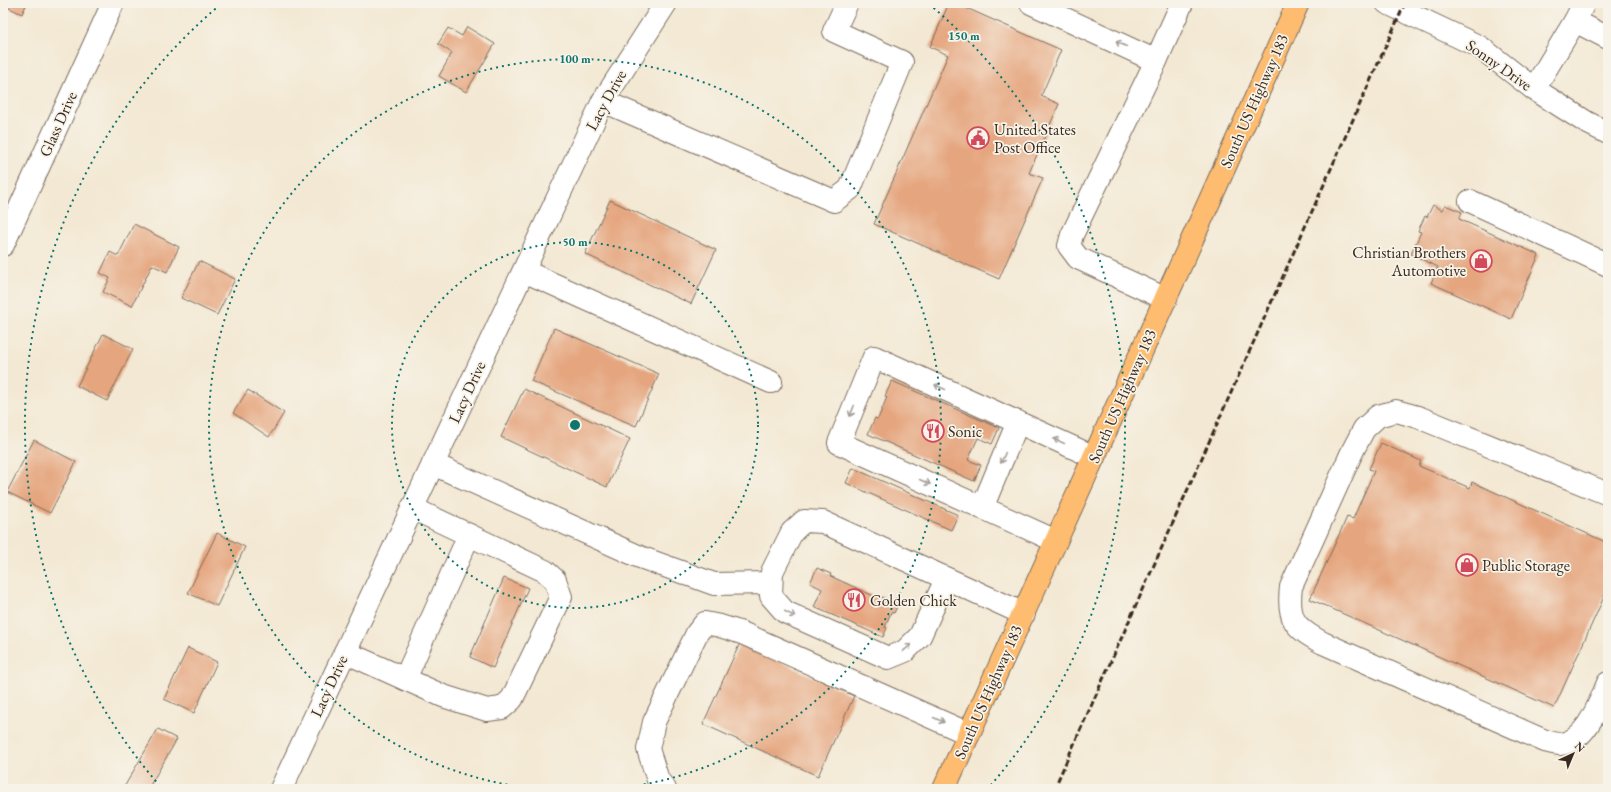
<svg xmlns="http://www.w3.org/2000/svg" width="1611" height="792" viewBox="0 0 1611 792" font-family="'EB Garamond',serif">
<rect width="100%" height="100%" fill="#f7f3e8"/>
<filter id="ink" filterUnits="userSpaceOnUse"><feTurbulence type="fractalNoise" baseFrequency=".025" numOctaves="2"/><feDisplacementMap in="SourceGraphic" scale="8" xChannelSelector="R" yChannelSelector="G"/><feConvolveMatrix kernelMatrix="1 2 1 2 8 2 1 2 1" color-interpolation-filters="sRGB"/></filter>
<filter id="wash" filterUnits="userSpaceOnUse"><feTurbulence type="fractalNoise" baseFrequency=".012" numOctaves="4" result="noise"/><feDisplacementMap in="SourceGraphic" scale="16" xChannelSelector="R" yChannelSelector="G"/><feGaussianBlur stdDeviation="0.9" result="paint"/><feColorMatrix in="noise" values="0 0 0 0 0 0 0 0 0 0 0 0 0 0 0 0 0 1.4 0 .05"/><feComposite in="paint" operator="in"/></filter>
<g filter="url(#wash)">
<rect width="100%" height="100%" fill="#f3e8d3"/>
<g id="blocks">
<g fill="#e5a57e">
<polygon points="3,3 27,3 22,14 3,5"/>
<polygon points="949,3 955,3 1061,50 1041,96 1059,104 1029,173 1043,178 999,279 874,224 948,55 930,47"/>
<polygon points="467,27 495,44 466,92 439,76 452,53 438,44 448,28 462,36"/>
<polygon points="610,200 716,250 691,304 585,254"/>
<polygon points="1433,205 1442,210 1445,205 1462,212 1459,219 1539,255 1511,319 1431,283 1438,267 1411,254 1421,232 1418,231 1425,216 1427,217"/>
<polygon points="134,224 179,247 167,272 152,265 132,306 103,292 110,278 100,273 110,252 118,256"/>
<polygon points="199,261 235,279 217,315 181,298"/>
<polygon points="554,328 659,374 636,426 531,381"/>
<polygon points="103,334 133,349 107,401 77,386"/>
<polygon points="892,381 999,428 992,444 978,438 968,460 981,465 974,481 868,434 875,418 878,419 887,397 885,396"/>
<polygon points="524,389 630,439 607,487 501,437"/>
<polygon points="248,390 284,413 269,437 233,413"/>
<polygon points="34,440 76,462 50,513 7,492"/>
<polygon points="1381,443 1421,461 1419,466 1470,488 1472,482 1608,543 1608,588 1554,708 1310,599 1347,517 1353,519 1374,471 1369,469"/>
<polygon points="853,468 958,515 951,530 846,483"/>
<polygon points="217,533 245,547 217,606 188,593"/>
<polygon points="817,568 831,574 830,576 876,597 877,595 898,604 894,613 891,612 885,627 887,628 883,637 814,607 822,589 810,583"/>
<polygon points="504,578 528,588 493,668 470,657"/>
<polygon points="740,643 854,696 818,776 703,724"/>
<polygon points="188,648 217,662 194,713 164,699"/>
<polygon points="158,729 177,739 148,789 123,789"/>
</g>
</g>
</g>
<g filter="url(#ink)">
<use href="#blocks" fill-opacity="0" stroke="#7b6c5d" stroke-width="1"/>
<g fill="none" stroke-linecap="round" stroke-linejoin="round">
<g stroke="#7b6c5d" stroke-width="24">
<g id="minor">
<polyline points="1031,3 1156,61"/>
<polyline points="1387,3 1480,47 1534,89 1586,122 1608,133"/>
<polyline points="1575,21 1584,3"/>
<polyline points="1534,89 1575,21 1608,38"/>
<polyline points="603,101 834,201 850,189 902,62 834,31 847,3"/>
<polyline points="1470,201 1608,265"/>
<polyline points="3,245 113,3"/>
<polyline points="524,271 771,382"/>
<polyline points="1166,299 1078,258 1069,246 1072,235 1156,61 1182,3"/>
<polyline points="433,464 640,557 714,584 771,583"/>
<path d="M1608,494L1418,417L1396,411L1378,416L1364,429L1353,450L1291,587C1287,620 1295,628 1323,643L1545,741C1549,742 1555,744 1560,744C1587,742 1599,703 1608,683"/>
<polyline points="982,508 1018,422"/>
<polyline points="1056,541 839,443 874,357 1094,457"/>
<polyline points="946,579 920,636 905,651 888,658 785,612 771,596 772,572 792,532 804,521 823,522 1024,614"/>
<polyline points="345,652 443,696 487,710 502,708 512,699 561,597 555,580 545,571 412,508"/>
<polyline points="405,679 469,535"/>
<polyline points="281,789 603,101 666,3"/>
<polyline points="665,789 658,780 648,749 654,722 697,633 705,623 720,626 742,633 969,734"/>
</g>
</g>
<g stroke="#7b6c5d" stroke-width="24">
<polyline id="major" points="944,789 1201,220 1298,3"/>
</g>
<use href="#minor" stroke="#fff" stroke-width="22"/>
<use href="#major" stroke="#febc70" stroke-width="22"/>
<polyline stroke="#3b2a1e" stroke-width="3" stroke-dasharray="6 3" stroke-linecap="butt" points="1054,789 1405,3"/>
</g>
<defs><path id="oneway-shaft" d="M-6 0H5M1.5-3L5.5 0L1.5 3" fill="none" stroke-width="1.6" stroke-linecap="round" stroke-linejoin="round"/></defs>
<g stroke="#a79f9a">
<use href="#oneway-shaft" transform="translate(1121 44) rotate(-155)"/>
<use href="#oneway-shaft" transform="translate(940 387) rotate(-156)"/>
<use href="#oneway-shaft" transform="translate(852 411) rotate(112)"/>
<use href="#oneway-shaft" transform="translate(1059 441) rotate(-156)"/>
<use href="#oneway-shaft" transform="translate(1003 458) rotate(113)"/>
<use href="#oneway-shaft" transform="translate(925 482) rotate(24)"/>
<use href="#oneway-shaft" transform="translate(790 614) rotate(28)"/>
<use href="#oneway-shaft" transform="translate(907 648) rotate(-39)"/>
<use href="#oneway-shaft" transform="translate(939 720) rotate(24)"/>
</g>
</g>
<g fill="none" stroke="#0f766e" stroke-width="2" stroke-dasharray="2 4">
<circle cx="575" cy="425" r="183"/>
<path d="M537 789A366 366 0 1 1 613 789"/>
<path d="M160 786A550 550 0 0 1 221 4M929 4A550 550 0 0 1 990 786"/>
</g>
<defs>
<g id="civic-ring" transform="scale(1.15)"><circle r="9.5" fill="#f7f3e8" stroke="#d1495b" stroke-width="1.5"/><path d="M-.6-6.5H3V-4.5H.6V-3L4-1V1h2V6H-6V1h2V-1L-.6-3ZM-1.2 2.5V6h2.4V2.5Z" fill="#d1495b"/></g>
<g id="shop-ring" transform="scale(1.15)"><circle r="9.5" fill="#f7f3e8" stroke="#d1495b" stroke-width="1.5"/><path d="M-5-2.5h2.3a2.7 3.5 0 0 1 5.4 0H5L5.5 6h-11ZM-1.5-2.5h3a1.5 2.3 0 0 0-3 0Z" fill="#d1495b"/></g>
<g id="restaurant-ring" transform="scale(1.15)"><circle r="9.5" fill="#f7f3e8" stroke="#d1495b" stroke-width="1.5"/><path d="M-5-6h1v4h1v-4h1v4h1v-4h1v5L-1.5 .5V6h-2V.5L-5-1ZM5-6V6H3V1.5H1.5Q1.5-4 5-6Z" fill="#d1495b"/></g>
</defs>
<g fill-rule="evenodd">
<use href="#civic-ring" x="978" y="138"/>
<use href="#shop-ring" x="1481" y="261"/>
<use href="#restaurant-ring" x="933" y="431"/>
<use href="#shop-ring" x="1467" y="565"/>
<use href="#restaurant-ring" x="854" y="600"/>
</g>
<g text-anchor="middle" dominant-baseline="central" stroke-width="3.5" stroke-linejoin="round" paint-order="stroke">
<g font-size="16" fill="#3b2a1e" stroke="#f7f3e8">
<text transform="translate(1499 65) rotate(35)">Sonny Drive</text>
<text transform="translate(606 100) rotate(-61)">Lacy Drive</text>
<text transform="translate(1254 101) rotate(-66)">South US Highway 183</text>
<text transform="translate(58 124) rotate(-66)">Glass Drive</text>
<text transform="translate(467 392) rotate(-65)">Lacy Drive</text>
<text transform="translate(1122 396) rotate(-66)">South US Highway 183</text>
<text transform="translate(329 686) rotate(-65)">Lacy Drive</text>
<text transform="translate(988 692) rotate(-66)">South US Highway 183</text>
</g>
<g font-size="16" fill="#3b2a1e" stroke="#f7f3e8" text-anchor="start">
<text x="994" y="129">United States<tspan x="994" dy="18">Post Office</tspan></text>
<text x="1466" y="252" text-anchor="end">Christian Brothers<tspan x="1466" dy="18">Automotive</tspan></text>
<text x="948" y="431">Sonic</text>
<text x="1482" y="565">Public Storage</text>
<text x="870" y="600">Golden Chick</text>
</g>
</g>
<circle cx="575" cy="425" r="6" fill="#0f766e" stroke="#f7f3e8" stroke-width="2"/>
<g font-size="12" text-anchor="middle" font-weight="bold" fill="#0f766e" stroke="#f7f3e8" stroke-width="3.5" stroke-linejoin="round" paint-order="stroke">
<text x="964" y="40">150 m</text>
<text x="575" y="63">100 m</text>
<text x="575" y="246">50 m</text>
</g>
<rect width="1611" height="792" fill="none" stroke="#f7f3e8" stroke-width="16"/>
<g transform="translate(1573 754) rotate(44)" stroke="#f7f3e8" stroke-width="3" paint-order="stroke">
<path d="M0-3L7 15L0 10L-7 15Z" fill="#3b2a1e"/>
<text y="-6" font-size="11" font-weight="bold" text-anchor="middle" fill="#3b2a1e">N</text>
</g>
</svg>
